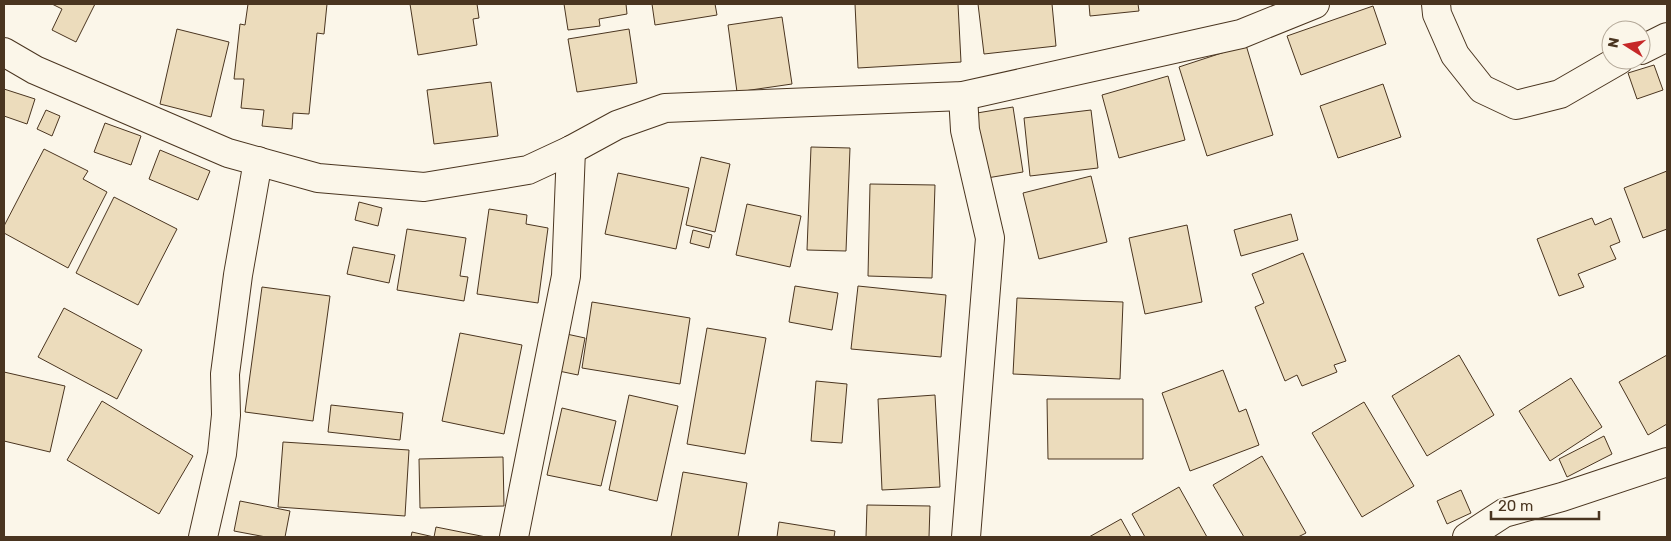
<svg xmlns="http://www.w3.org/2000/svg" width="1671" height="541" viewBox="0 0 1671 541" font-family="Rubik,sans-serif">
<rect width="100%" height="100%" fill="#fbf6e9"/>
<g fill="#ecdcbc" stroke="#4a3520">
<polygon points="52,4 95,4 76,42 52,30 62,9"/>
<polygon points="248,4 327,4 324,34 317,33 309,114 293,113 292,129 262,126 264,110 241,108 244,79 234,79 240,24 245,25"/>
<polygon points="410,4 477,4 479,18 473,19 477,45 418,55"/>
<polygon points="564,4 626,4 627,14 599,19 600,26 568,30"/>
<polygon points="652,4 715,4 717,15 655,25"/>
<polygon points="855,4 958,4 961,62 858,68"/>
<polygon points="978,4 1052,4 1056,46 984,54"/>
<polygon points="1089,4 1138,4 1139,11 1090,16"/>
<polygon points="1373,6 1386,44 1301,75 1287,36"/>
<polygon points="782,17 792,84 737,92 728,25"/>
<polygon points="177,29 229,42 211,117 160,104"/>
<polygon points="629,29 637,83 577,92 568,39"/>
<polygon points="1246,45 1273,135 1207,156 1179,67"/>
<polygon points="1654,65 1663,90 1637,99 1628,73"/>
<polygon points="1168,76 1185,140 1119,158 1102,95"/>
<polygon points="491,82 498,136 434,144 427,90"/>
<polygon points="1383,84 1401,137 1338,158 1320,106"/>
<polygon points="4,89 35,99 27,124 4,116"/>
<polygon points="1013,107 1023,172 981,179 971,114"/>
<polygon points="46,110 60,116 52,136 37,129"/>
<polygon points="1091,110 1098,168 1030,176 1024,118"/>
<polygon points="105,123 141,136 131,165 94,152"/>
<polygon points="811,147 850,148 846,251 807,250"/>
<polygon points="44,149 88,171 83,179 107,192 68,268 4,233 4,226"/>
<polygon points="160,150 210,171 198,200 149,179"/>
<polygon points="701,157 730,164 715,232 686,225"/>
<polygon points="1667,171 1667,229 1643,238 1624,188"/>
<polygon points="618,173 689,188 676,249 605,234"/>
<polygon points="1091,176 1107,242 1039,259 1023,193"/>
<polygon points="870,184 935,185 932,278 868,276"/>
<polygon points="114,197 177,229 138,305 76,273"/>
<polygon points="359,202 382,208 378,226 355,220"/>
<polygon points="747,204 801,216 790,267 736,255"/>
<polygon points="489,209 527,215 526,224 548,228 538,303 477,294"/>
<polygon points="1291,214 1298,240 1241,256 1234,230"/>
<polygon points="1592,218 1595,225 1611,218 1620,242 1610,246 1616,259 1578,274 1584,287 1559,296 1537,239"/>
<polygon points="1187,225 1202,302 1145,314 1129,238"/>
<polygon points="407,229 466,238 460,276 468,277 464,301 397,290"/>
<polygon points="693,230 712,235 709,248 690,243"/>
<polygon points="353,247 395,255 389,283 347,274"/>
<polygon points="1303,253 1346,361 1334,365 1337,372 1302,386 1297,375 1285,381 1255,307 1264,303 1252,274"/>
<polygon points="795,286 838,293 832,330 789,322"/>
<polygon points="858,286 946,295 941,357 851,349"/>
<polygon points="262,287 330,296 313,421 245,412"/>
<polygon points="1017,298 1123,302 1120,379 1013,374"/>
<polygon points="592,302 690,318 680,384 582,368"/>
<polygon points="64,308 142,350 117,399 38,357"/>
<polygon points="707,328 766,338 745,454 687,444"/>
<polygon points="460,333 522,345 504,434 442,421"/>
<polygon points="562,333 585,338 578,375 554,370"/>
<polygon points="1459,355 1494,415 1427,456 1392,396"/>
<polygon points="1667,355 1667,424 1648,435 1619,382"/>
<polygon points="1223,370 1239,412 1246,409 1259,445 1190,471 1162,393"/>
<polygon points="4,372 65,386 50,452 4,441"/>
<polygon points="1571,378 1602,427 1550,461 1519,411"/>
<polygon points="816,381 847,384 842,443 811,441"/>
<polygon points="629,395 678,406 657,501 609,490"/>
<polygon points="935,395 940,487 882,490 878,399"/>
<polygon points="1047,399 1143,399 1143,459 1048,459"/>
<polygon points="102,401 193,456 159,514 67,460"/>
<polygon points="1364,402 1414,486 1362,517 1312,433"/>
<polygon points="331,405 403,413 400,440 328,432"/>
<polygon points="562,408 616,421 601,486 547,475"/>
<polygon points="1604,436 1612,454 1567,477 1559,459"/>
<polygon points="283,442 409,450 405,516 278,507"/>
<polygon points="1262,456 1306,533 1298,537 1244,537 1213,485"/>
<polygon points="503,457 504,506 420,508 419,459"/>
<polygon points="683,472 747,483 738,537 671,537"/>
<polygon points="1179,487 1207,537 1145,537 1132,514"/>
<polygon points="1461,490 1471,513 1447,524 1437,501"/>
<polygon points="240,501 290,511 285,537 266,537 234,531"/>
<polygon points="867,505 930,506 929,537 866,537"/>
<polygon points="1121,519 1131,537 1089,537"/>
<polygon points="779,522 835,531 834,537 777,537"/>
<polygon points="436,527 486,537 411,537 412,532 434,537"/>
</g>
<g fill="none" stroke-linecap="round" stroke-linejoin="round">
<g stroke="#4a3520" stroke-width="30">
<g id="minor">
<polyline points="1436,4 1437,14 1455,55 1482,89 1516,105 1560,94 1619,60"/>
<polyline points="1641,50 1667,37"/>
<polyline points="4,52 35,70 228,153 318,178 424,187 528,170 571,150 617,125 665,108 963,96 1241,34 1315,4"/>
<polyline points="963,96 965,130 990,238 966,537"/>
<polyline points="203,537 222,454 226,415 225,374 238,275 258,161"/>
<polyline points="514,537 566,276 571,150"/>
<polyline points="1467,537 1504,513 1562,497 1667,462"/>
</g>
</g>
<use href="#minor" stroke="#fbf6e9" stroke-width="28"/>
</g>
<rect width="1671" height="541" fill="none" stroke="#4a3520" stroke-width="10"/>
<g transform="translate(1626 45) rotate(281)"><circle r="24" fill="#fbf6e9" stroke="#b4a999"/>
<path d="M0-4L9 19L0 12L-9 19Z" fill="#c62828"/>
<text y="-8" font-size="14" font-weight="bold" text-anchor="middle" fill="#4a3520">N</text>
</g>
<path d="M1491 511v8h108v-8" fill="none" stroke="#4a3520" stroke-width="2.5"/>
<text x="1498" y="511" font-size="15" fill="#4a3520" stroke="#fbf6e9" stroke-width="4" paint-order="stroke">20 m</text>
</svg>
